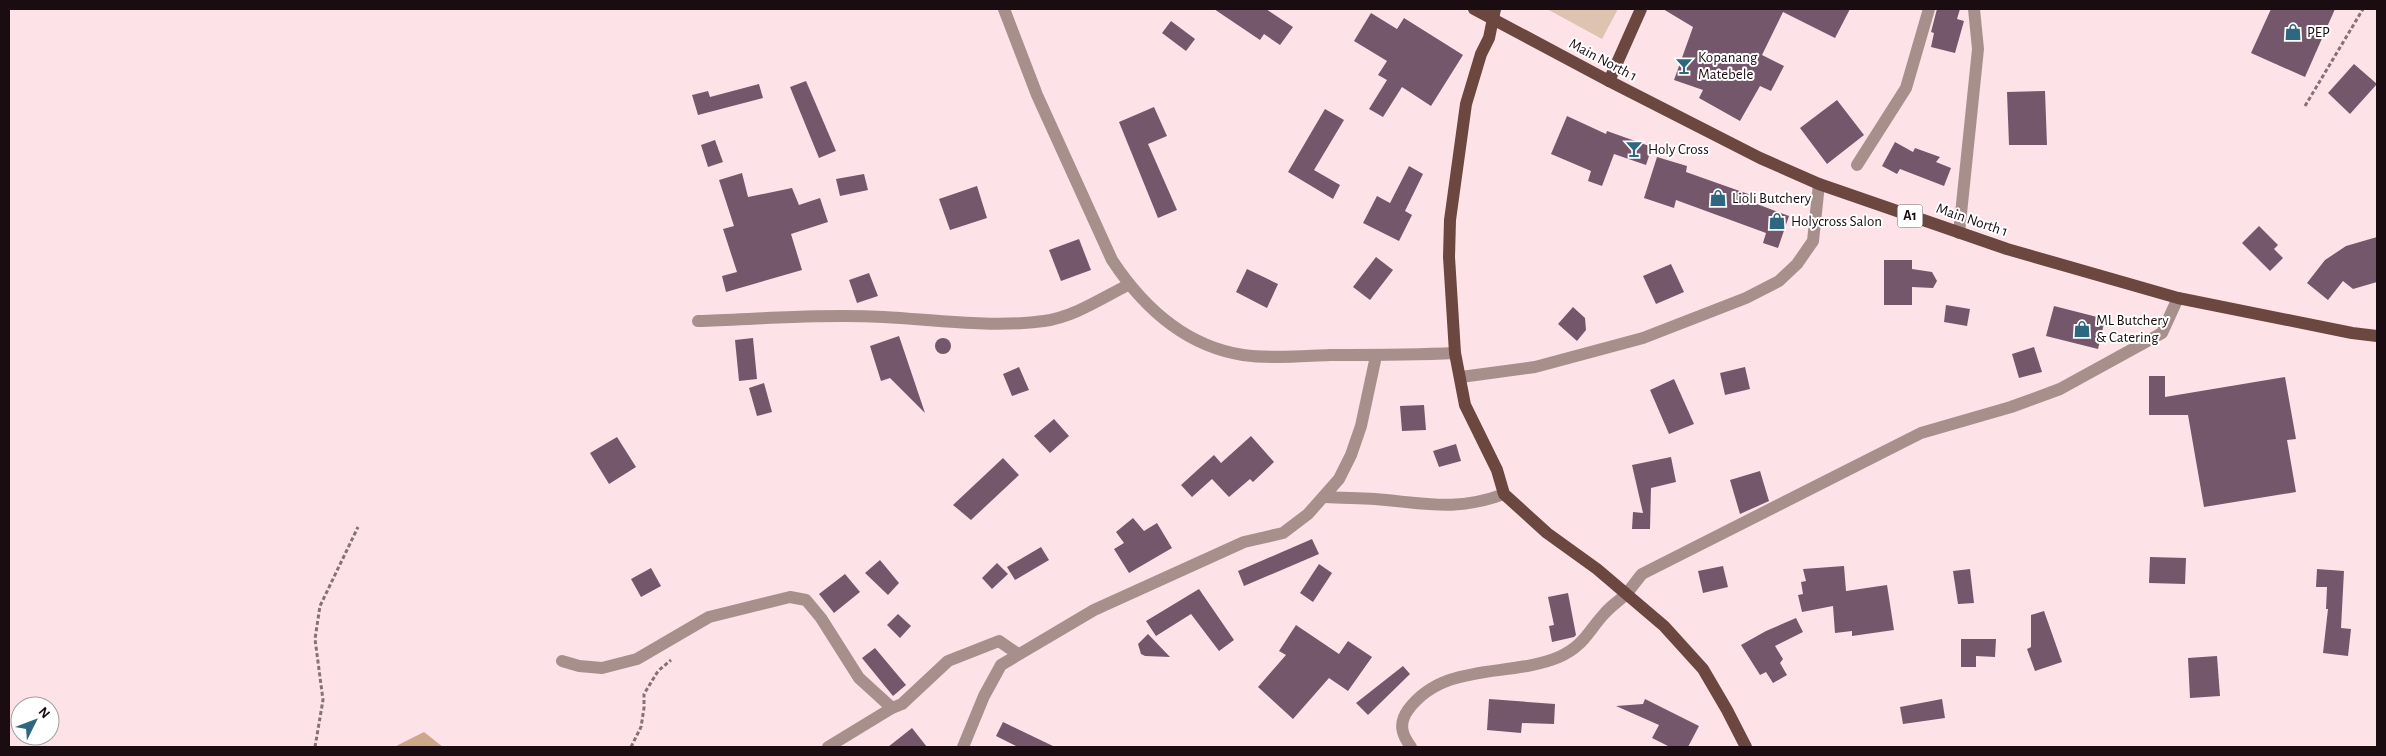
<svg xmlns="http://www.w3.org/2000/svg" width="2386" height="756" viewBox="0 0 2386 756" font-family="'Alegreya Sans',sans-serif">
<rect width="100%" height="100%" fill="#fde3e8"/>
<polygon fill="#ddc3b0" points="1547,9 1618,9 1602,39"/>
<polygon fill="#cea789" points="424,732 443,747 396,747 398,745"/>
<g fill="#75576c">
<polygon points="1214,9 1266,9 1293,27 1280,45 1264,34 1260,40"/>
<polygon points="1663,9 1850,9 1835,38 1783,12 1762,55 1784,66 1771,91 1760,86 1740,121 1699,98 1703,90 1674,80 1693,27"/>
<polygon points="1937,9 1960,9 1957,19 1964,21 1955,53 1931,47 1934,33 1931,32"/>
<polygon points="2271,9 2335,9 2305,77 2251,53"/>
<polygon points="1371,13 1397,29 1404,18 1463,55 1431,106 1402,87 1383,117 1369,109 1387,80 1378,75 1387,61 1354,41"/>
<polygon points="1171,21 1195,39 1186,51 1162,33"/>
<polygon points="2354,64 2377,84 2350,114 2328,93"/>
<polygon points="806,81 836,151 819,158 790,87"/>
<polygon points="759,84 763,98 698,115 692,95 708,91 710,97"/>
<polygon points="2045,91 2047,145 2009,145 2007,92"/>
<polygon points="1837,100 1864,135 1827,164 1800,128"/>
<polygon points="1154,107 1167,136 1148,144 1177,210 1158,218 1119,122"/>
<polygon points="1325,109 1344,120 1314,170 1340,185 1333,199 1288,172"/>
<polygon points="1567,116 1606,134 1607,131 1652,147 1646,165 1614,154 1602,186 1588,181 1591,171 1551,154"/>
<polygon points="715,140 723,162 708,167 701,145"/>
<polygon points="1895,142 1913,152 1915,148 1940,157 1936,162 1951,168 1944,186 1900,169 1897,174 1882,166"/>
<polygon points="1657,157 1687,166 1686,172 1751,195 1749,201 1789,216 1778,248 1763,243 1766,233 1676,200 1674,208 1644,198"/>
<polygon points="1409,166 1423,174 1405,211 1412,215 1399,241 1363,223 1377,196 1390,203"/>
<polygon points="742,173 748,197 792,188 799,205 820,198 828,222 791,234 802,270 726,292 722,276 737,272 723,229 734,226 719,180"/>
<polygon points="864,174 868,190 840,196 836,179"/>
<polygon points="977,186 987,218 950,230 939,199"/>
<polygon points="2259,226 2278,245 2274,249 2283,258 2270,271 2242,243"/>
<polygon points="2377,237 2377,282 2353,289 2343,281 2328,300 2307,283 2325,260 2346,246"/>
<polygon points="1079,239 1091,270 1061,281 1049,250"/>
<polygon points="1376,257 1393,270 1370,300 1353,287"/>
<polygon points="1884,260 1912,260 1912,269 1932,272 1937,281 1933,288 1912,287 1912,305 1884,305"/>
<polygon points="1671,264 1684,292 1656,304 1643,276"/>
<polygon points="1247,269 1278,284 1267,308 1236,292"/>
<polygon points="869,273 878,296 857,303 849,280"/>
<polygon points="1946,305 1970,309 1967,326 1944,322"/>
<polygon points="2054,306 2105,319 2098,349 2046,336"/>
<polygon points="1573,307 1585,318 1586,330 1577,341 1558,324"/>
<polygon points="899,336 925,413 890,378 881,381 870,346"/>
<circle cx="943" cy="346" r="8"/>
<polygon points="753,338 757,379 739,381 735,340"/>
<polygon points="2034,347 2042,372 2019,378 2012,354"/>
<polygon points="1019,367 1029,390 1012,396 1003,374"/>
<polygon points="1745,367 1750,389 1725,395 1720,373"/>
<polygon points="2149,376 2165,376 2165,397 2285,377 2296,439 2287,440 2296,492 2204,507 2188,415 2149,415"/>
<polygon points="1674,379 1694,424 1669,434 1650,390"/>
<polygon points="764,383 772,412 757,416 749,388"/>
<polygon points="1424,405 1426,430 1402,431 1400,406"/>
<polygon points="1054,419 1069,436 1050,453 1034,436"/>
<polygon points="1251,436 1274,462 1253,482 1250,479 1229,497 1212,479 1192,497 1181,485 1214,455 1221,463"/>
<polygon points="617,437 636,467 609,484 590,453"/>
<polygon points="1456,444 1461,461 1439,467 1433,451"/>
<polygon points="1671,457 1676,482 1651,488 1650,529 1632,529 1633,512 1643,513 1632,465"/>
<polygon points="1003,458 1019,475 971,520 953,505"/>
<polygon points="1760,471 1769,501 1740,514 1730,480"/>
<polygon points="1133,518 1144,531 1157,523 1172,548 1129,573 1114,549 1124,543 1116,532"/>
<polygon points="1312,539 1319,554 1244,586 1238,571"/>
<polygon points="1041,547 1049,560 1015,580 1007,567"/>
<polygon points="2150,557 2186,558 2185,584 2149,583"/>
<polygon points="880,560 899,583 888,595 865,573"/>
<polygon points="997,563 1008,574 992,589 982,578"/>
<polygon points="1319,564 1332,573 1313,602 1300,593"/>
<polygon points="1723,566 1728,587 1703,593 1698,571"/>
<polygon points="1844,566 1846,591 1887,585 1894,630 1852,636 1852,631 1835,633 1833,606 1802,612 1798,595 1803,594 1801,582 1806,581 1803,569"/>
<polygon points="651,568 661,586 641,597 631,579"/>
<polygon points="1970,569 1974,603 1958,604 1953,571"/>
<polygon points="2317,569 2344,571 2341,628 2351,629 2348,656 2323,653 2328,609 2326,609 2327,587 2316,587"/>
<polygon points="845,574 860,592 834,613 819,594"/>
<polygon points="1199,589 1234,640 1219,651 1191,614 1156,636 1146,621"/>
<polygon points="1568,593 1576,635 1574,637 1552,642 1549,626 1554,625 1548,597"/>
<polygon points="2044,611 2062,662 2035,671 2027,649 2031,647 2031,615"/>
<polygon points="898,614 911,626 900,638 887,625"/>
<polygon points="1796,618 1803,632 1775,646 1783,659 1780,663 1787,675 1773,683 1766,672 1760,675 1741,645 1766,631"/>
<polygon points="1296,625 1339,654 1348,641 1372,657 1348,691 1329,678 1293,719 1258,687 1286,655 1279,651"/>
<polygon points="1148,634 1170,657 1145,656 1141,654 1138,644"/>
<polygon points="1961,639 1996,639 1995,657 1976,656 1976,667 1961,667"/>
<polygon points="875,648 906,685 893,696 862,658"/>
<polygon points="2217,656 2220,696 2190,698 2188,658"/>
<polygon points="1403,666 1410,674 1368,715 1356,703"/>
<polygon points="1489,699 1555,704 1554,724 1522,723 1521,733 1487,730"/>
<polygon points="1645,699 1699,726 1688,747 1670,747 1652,738 1659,725 1616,706 1643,704"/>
<polygon points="1942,699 1945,718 1903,724 1900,707"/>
<polygon points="1003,722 1055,747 1018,747 996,736"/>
<polygon points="912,728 927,747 888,747"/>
</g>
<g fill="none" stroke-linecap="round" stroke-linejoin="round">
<g stroke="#857276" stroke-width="3" stroke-dasharray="4 2.5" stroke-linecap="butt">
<polyline points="2305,106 2363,9"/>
<polyline points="315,747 323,700 315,639 320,606 358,527"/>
<polyline points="631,747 641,727 644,708 644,694 658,671 671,660"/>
</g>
<g stroke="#a7908c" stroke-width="12">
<path d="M1004,9L1037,95L1112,260C1143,307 1185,346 1243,355C1271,359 1302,356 1330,355C1372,355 1414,355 1455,353"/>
<polyline points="1857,165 1906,88 1929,9"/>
<polyline points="1959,233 1978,49 1974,9"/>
<path d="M698,321C760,319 822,314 884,317C937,320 991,328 1044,321C1074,317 1102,298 1128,285"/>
<polyline points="1461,377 1535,367 1643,338 1746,298 1779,281 1797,264 1813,241 1819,184"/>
<path d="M1325,497C1341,498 1358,498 1375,499C1424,503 1456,512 1504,494"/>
<polyline points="562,661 579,666 602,668 637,659 709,617 790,597 806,600 821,618 859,678 892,708 902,704 948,661 999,641 1018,654"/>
<polyline points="828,747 892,708"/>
<polyline points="963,747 984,696 1001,665 1094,610 1244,542 1283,533 1308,514 1339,479 1351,455 1361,426 1376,356"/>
<path d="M1411,747C1402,735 1398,724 1408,710C1444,661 1509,678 1559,657C1584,646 1588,631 1605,613C1611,606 1619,601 1625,595C1631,589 1636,581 1642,574L1921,433L2011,407L2060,389L2162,333L2178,298"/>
</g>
<g stroke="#6c4740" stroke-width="12">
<polyline points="1474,9 1609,81 1760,158 1819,184 2007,249 2178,298 2352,333 2377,336"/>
<polyline points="1495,9 1489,38 1481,54 1466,104 1450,220 1449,257 1455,353 1465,405 1497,470 1504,494 1547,533 1597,569 1664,626 1703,669 1727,710 1746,747"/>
<polyline points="1609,81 1641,9"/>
</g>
</g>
<defs>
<g id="shop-bare" transform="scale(1.35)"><path d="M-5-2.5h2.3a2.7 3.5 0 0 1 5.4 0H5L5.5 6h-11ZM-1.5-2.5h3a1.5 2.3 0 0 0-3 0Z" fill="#2e6780" stroke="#fff" stroke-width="2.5" paint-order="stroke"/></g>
<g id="bar-bare" transform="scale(1.35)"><path d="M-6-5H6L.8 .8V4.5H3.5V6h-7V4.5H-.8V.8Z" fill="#2e6780" stroke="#fff" stroke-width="2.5" paint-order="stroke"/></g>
</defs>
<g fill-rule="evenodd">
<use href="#shop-bare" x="2293" y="32"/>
<use href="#bar-bare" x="1684" y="66"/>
<use href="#bar-bare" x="1634" y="149"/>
<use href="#shop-bare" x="1718" y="198"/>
<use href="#shop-bare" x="1777" y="221"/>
<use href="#shop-bare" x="2082" y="329"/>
</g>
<g text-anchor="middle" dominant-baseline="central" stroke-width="4" stroke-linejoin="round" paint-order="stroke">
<rect fill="#fff" stroke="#5f5558" stroke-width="1" x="1897.5" y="204.5" width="25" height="23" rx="4"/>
<g font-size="14" font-weight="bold" fill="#1a0c10">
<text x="1910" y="216">A1</text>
</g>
<g font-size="15" fill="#1a0c10" stroke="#fff" text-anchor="start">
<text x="2307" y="32">PEP</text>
<text x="1698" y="57">Kopanang<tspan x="1698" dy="17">Matebele</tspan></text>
<text x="1648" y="149">Holy Cross</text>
<text x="1732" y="198">Lioli Butchery</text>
<text x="1791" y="221">Holycross Salon</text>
<text x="2096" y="320">ML Butchery<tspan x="2096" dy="17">&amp; Catering</tspan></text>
</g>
<g font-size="15" fill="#1a0c10" stroke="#fff">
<text transform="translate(1603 60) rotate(28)">Main North 1</text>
<text transform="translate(1972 220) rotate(19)">Main North 1</text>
</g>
</g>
<rect width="2386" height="756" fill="none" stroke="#1a0c10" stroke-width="20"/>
<g transform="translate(35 721) rotate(48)"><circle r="24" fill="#ffffff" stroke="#a39e9f"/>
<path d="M0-4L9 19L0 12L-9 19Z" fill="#2e6780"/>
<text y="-8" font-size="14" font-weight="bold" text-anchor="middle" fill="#1a0c10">N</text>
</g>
</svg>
